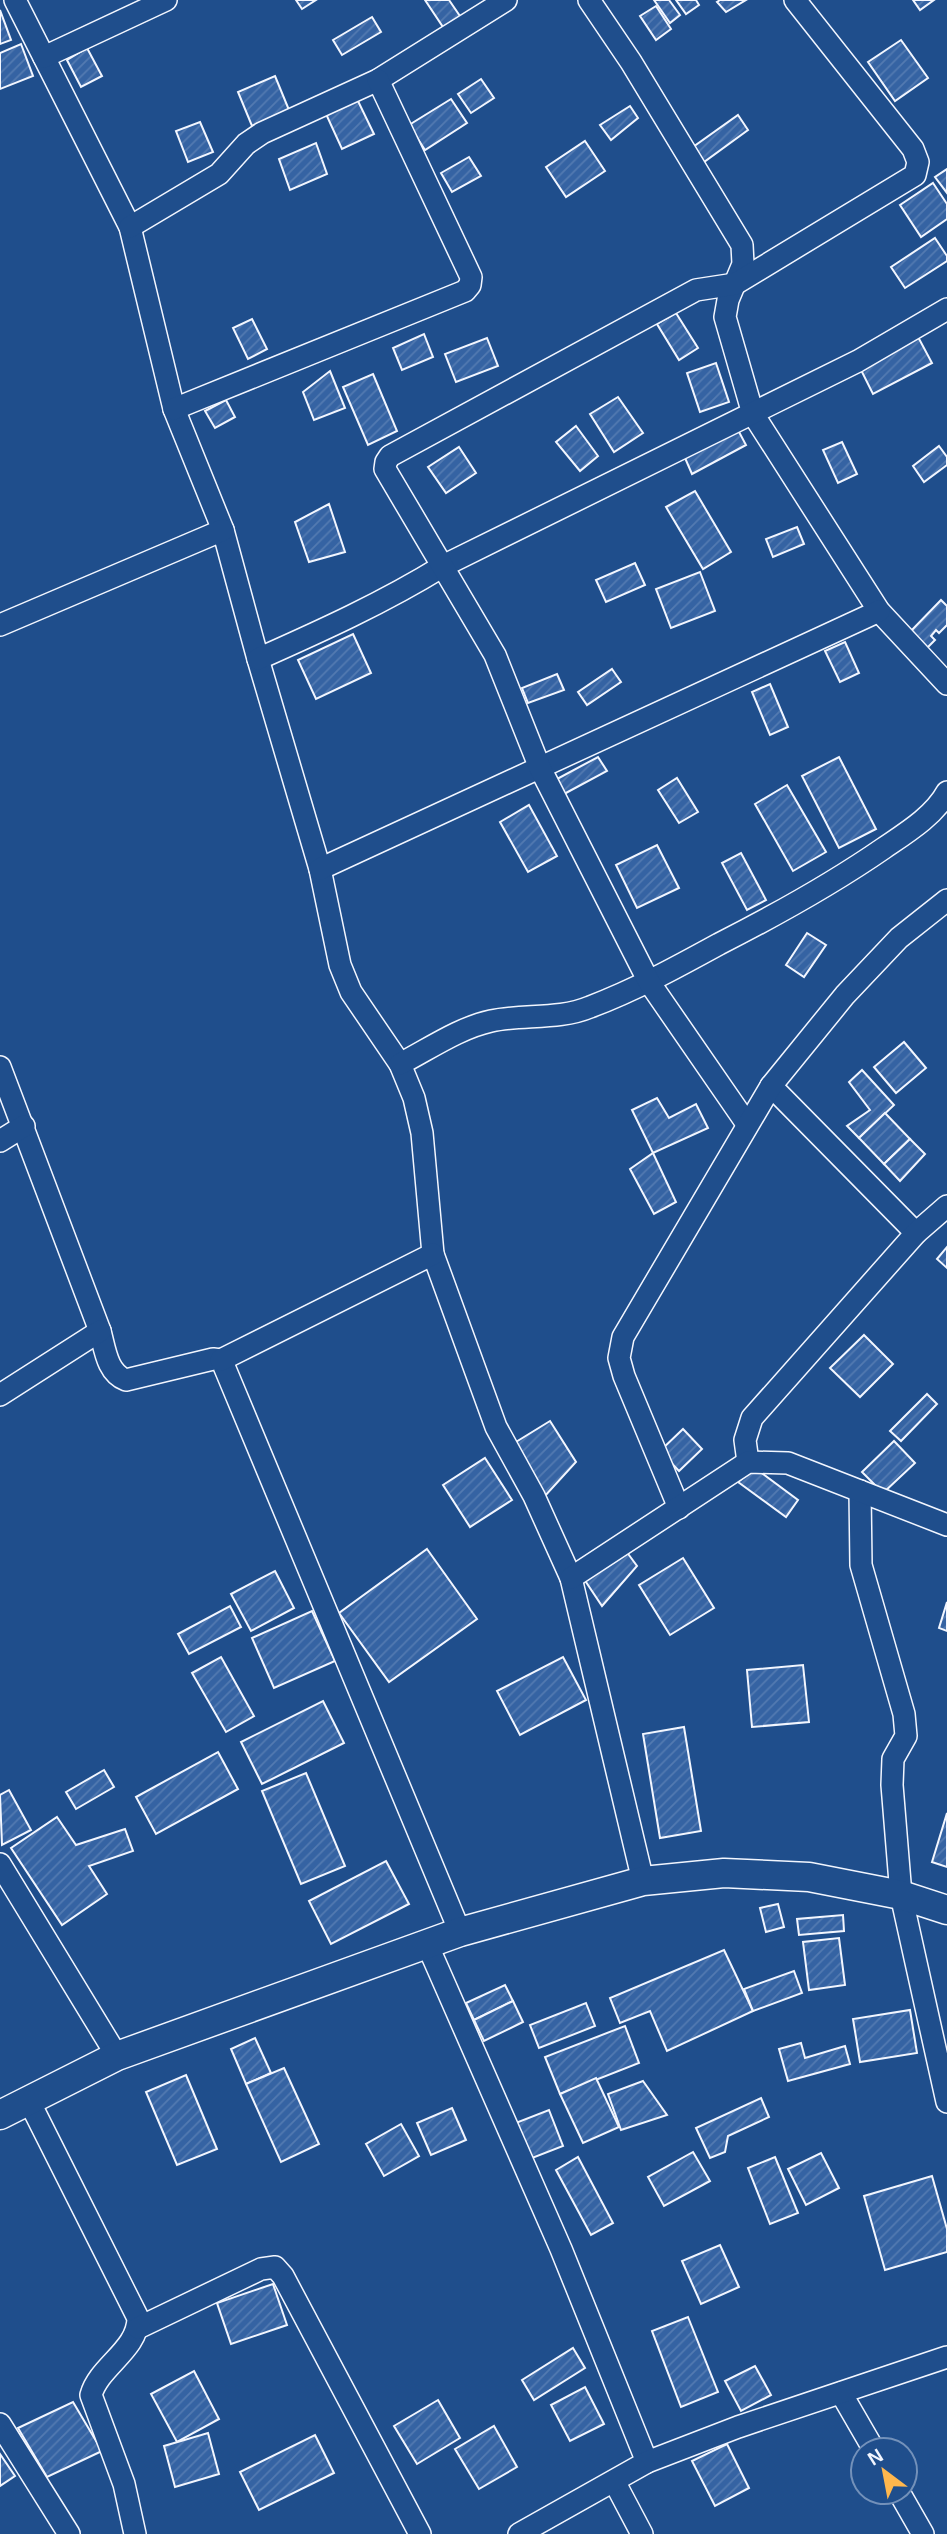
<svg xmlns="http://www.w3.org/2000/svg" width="947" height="2534" viewBox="0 0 947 2534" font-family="Arial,sans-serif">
<defs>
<pattern id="building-hatch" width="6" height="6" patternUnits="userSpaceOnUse" patternTransform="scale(1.75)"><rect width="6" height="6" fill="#3563a3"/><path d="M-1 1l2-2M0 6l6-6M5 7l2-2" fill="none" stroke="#537ab1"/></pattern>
</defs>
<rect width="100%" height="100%" fill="#1f4e8c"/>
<g fill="url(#building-hatch)" stroke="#f2f6ff" stroke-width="2">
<polygon points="296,0 316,0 302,9"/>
<polygon points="425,0 449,0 464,22 447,33"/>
<polygon points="654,0 669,0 680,15 670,23"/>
<polygon points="676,0 696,0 699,5 686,14"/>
<polygon points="720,0 746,0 726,12 717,2"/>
<polygon points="913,0 934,0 920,10"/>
<polygon points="656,6 671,29 656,40 640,16"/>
<polygon points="0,10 11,40 0,44"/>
<polygon points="372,17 381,32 342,55 333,40"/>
<polygon points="901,40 928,78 895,101 868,62"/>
<polygon points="21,44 33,76 0,89 0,53"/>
<polygon points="87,48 102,76 81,87 67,60"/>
<polygon points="275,76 289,110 252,126 238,92"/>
<polygon points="481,79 494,98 471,113 458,94"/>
<polygon points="357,99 374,134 342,149 326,114"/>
<polygon points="451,99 467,123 425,150 409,125"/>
<polygon points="630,106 638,118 611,140 600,125"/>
<polygon points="738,115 748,130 704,162 693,147"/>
<polygon points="200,122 213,152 188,162 176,131"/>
<polygon points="585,141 605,171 566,197 546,167"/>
<polygon points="316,143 327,174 290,190 279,159"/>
<polygon points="469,157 481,176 452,192 441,173"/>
<polygon points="947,169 947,193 935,177"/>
<polygon points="933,183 947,204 947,219 921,237 900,205"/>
<polygon points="935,238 947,256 947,261 905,288 891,267"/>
<polygon points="676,313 698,348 679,360 657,324"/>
<polygon points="252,319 267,349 248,359 233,328"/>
<polygon points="424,334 433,357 402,370 393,348"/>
<polygon points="917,335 932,363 873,394 859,366"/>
<polygon points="487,338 498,366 456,382 445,354"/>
<polygon points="716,363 729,402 700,412 687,373"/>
<polygon points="330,371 345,408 314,420 303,392"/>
<polygon points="373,374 397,431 368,445 343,387"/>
<polygon points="618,397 643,433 614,452 590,414"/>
<polygon points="226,400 235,417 215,428 205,411"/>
<polygon points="576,426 598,456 580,471 556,442"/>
<polygon points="738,430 746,445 692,474 685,458"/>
<polygon points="842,442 857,474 838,483 823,450"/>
<polygon points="939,446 947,457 947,465 924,482 913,466"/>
<polygon points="459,447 476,473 446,493 428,467"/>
<polygon points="695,491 731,552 703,569 666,507"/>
<polygon points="329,504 345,552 309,562 295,522"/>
<polygon points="797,527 804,544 773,557 766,539"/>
<polygon points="635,563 645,585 606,602 596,580"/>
<polygon points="700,572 715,611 671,628 656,589"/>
<polygon points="941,600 947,606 947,625 939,633 936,630 931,636 935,640 926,649 909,633"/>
<polygon points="353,634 371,673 316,699 298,660"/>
<polygon points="845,642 859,673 840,682 825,651"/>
<polygon points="612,669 621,682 587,705 578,692"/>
<polygon points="557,674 564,690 528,703 522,688"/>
<polygon points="770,684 788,727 770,735 752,692"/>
<polygon points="598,757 607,771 564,794 557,779"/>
<polygon points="839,757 876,829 839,848 802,776"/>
<polygon points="677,778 698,812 679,823 658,790"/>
<polygon points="787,785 826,852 793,871 755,804"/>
<polygon points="529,805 557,856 528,872 500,822"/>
<polygon points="657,845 679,888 637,908 616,865"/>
<polygon points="741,853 766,900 747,910 722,863"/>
<polygon points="807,933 826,945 804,977 786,965"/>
<polygon points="904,1042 926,1068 896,1093 874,1067"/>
<polygon points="862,1070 894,1105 859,1138 847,1126 870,1110 849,1082"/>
<polygon points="657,1098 669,1118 696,1104 708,1128 653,1153 632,1110"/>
<polygon points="885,1113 910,1139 884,1164 859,1138"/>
<polygon points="910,1139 925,1154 900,1181 884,1164"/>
<polygon points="653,1153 676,1202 654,1214 630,1169"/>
<polygon points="947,1247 947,1268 937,1259"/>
<polygon points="864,1335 893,1364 860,1397 830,1368"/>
<polygon points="927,1394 937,1404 901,1441 890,1431"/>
<polygon points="550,1421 576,1462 543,1498 511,1445"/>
<polygon points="683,1429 702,1449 679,1471 660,1451"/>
<polygon points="894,1441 915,1463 883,1493 862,1472"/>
<polygon points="485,1458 512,1500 470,1527 443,1485"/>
<polygon points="755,1468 798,1500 786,1517 738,1482"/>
<polygon points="427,1549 477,1619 389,1682 339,1613"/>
<polygon points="626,1551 637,1566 602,1606 584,1579"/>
<polygon points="683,1558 714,1608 670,1635 639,1585"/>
<polygon points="275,1571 294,1608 251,1631 231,1594"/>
<polygon points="947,1602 947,1631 939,1628"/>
<polygon points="230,1606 241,1627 189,1654 178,1634"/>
<polygon points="312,1611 335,1661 274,1688 252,1638"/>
<polygon points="221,1657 254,1716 226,1732 192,1673"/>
<polygon points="563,1657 586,1700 520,1735 497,1691"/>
<polygon points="803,1665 809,1722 752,1727 747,1670"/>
<polygon points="323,1701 344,1743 262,1784 241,1742"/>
<polygon points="684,1727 701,1831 660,1838 643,1734"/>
<polygon points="218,1752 238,1789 156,1834 136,1797"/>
<polygon points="104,1770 114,1787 76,1809 66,1792"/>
<polygon points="306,1773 345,1866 301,1884 262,1791"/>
<polygon points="9,1790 31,1830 2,1845 0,1795"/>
<polygon points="947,1813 947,1867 932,1862"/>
<polygon points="57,1817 76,1845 125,1829 133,1851 89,1866 107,1894 62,1925 11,1848"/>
<polygon points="386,1861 409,1904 331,1944 309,1901"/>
<polygon points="778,1904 784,1927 766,1932 760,1908"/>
<polygon points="843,1915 844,1931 799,1935 797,1919"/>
<polygon points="839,1938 845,1985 809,1990 803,1942"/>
<polygon points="724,1950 753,2011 667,2051 650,2011 620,2023 610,1998"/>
<polygon points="794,1971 802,1993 753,2011 744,1989"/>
<polygon points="505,1985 513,2001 474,2020 466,2003"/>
<polygon points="513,2001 523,2022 484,2041 474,2020"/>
<polygon points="586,2003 595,2026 539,2048 530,2025"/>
<polygon points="910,2010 917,2053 860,2062 853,2019"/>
<polygon points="625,2026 639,2063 560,2094 545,2057"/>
<polygon points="255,2038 271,2073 246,2084 231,2049"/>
<polygon points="801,2043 805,2058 845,2046 850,2064 788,2081 779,2049"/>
<polygon points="284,2068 319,2144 281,2162 246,2084"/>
<polygon points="186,2075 217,2149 177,2165 146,2092"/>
<polygon points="596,2078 619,2127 583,2143 560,2094"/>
<polygon points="643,2081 667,2115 621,2130 608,2094"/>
<polygon points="761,2098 769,2117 728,2136 725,2152 710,2158 696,2128"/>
<polygon points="452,2108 466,2140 431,2155 417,2123"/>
<polygon points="549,2110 563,2146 527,2160 513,2124"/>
<polygon points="401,2124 419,2156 384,2176 366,2144"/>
<polygon points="693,2152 710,2181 664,2206 648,2177"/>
<polygon points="821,2153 839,2188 806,2205 788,2169"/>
<polygon points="578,2157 613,2223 591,2235 556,2170"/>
<polygon points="775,2157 798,2213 770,2224 748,2168"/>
<polygon points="932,2176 947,2229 947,2252 885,2270 864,2196"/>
<polygon points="720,2245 739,2287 701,2304 682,2261"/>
<polygon points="273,2284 287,2325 231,2344 217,2303"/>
<polygon points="688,2317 718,2392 681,2407 652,2331"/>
<polygon points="573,2348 585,2368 534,2400 522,2380"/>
<polygon points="755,2366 771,2395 741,2411 725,2381"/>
<polygon points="194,2371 219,2419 177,2442 151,2394"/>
<polygon points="585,2387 604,2424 570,2441 551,2405"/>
<polygon points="438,2400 460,2438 417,2464 394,2426"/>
<polygon points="73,2402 102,2451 47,2477 18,2428"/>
<polygon points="494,2426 517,2467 479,2489 455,2449"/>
<polygon points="208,2433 219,2474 175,2487 164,2446"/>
<polygon points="315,2435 334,2473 259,2510 240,2472"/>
<polygon points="727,2444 749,2488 715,2506 692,2461"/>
<polygon points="0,2454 15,2476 0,2486"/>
</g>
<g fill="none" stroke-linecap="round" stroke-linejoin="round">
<g stroke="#f2f6ff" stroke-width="24">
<g id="street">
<polyline points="15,0 130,227 174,409 223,530 258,659 320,869 340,965 351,992 400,1064 414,1098 422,1133 433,1254 496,1427 534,1496 571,1578 643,1881"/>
<polyline points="589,0 631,62 742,245 743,264 728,300 725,317 753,414 879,611 947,684"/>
<polyline points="44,57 166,0"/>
<polyline points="130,227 219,174 246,144 262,133 378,80 506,0"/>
<polyline points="174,409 465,291 470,285 471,277 378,80"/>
<polyline points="0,625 223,530"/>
<path d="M258,659C321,631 383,603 443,566L858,361L947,309"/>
<polyline points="320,869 879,611"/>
<path d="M400,1064C429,1049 459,1028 491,1021C523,1014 559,1020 590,1007C635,990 677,967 719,944C776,915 832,884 884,848C906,833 934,816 947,792"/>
<path d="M0,1067L100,1331C105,1349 107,1373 126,1380L213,1359L221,1360L224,1366L460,1932"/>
<polyline points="771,1086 916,1233"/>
<polyline points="747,1124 649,982 540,768 495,655 385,469 386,462 390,456 696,290 735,284 915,175 918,162 913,149 795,0"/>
<polyline points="0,1141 24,1126"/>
<polyline points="221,1360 433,1254"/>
<polyline points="0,1395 100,1331"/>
<polyline points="748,1462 745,1440 752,1418 916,1233 947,1206"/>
<polyline points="860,1491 861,1565 904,1714 906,1736 893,1759 892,1785 901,1895 947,2102"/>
<polyline points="679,1508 624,1376 619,1358 623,1337 771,1086 845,995 899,938 947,900"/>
<polyline points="571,1578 748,1462 788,1463 947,1525"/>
<polyline points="0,1864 117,2056"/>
<polyline points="427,1944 561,2249 647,2462"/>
<path d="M28,2099L138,2318C138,2350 99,2366 91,2395L124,2484L135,2534"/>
<polyline points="138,2328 261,2269 275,2267 283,2276 420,2534"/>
<polyline points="841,2393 874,2450"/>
<polyline points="0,2424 69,2534"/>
<polyline points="614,2481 642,2534"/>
<polyline points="899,2492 923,2534"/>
<polyline points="519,2534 647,2462 738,2427 947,2357"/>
</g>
</g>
<g stroke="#f2f6ff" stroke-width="31">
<polyline id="secondary" points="0,2115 117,2056 460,1932 643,1881 724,1873 809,1877 901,1895 947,1910"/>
</g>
<use href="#street" stroke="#1f4e8c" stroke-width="21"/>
<use href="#secondary" stroke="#1f4e8c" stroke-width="28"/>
</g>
<g transform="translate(884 2471) rotate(328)"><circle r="33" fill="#1f4e8c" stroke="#7391ba" stroke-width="2"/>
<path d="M0-5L12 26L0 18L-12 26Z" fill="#ffb74d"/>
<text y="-10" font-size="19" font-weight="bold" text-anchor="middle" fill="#f2f6ff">N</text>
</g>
</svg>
